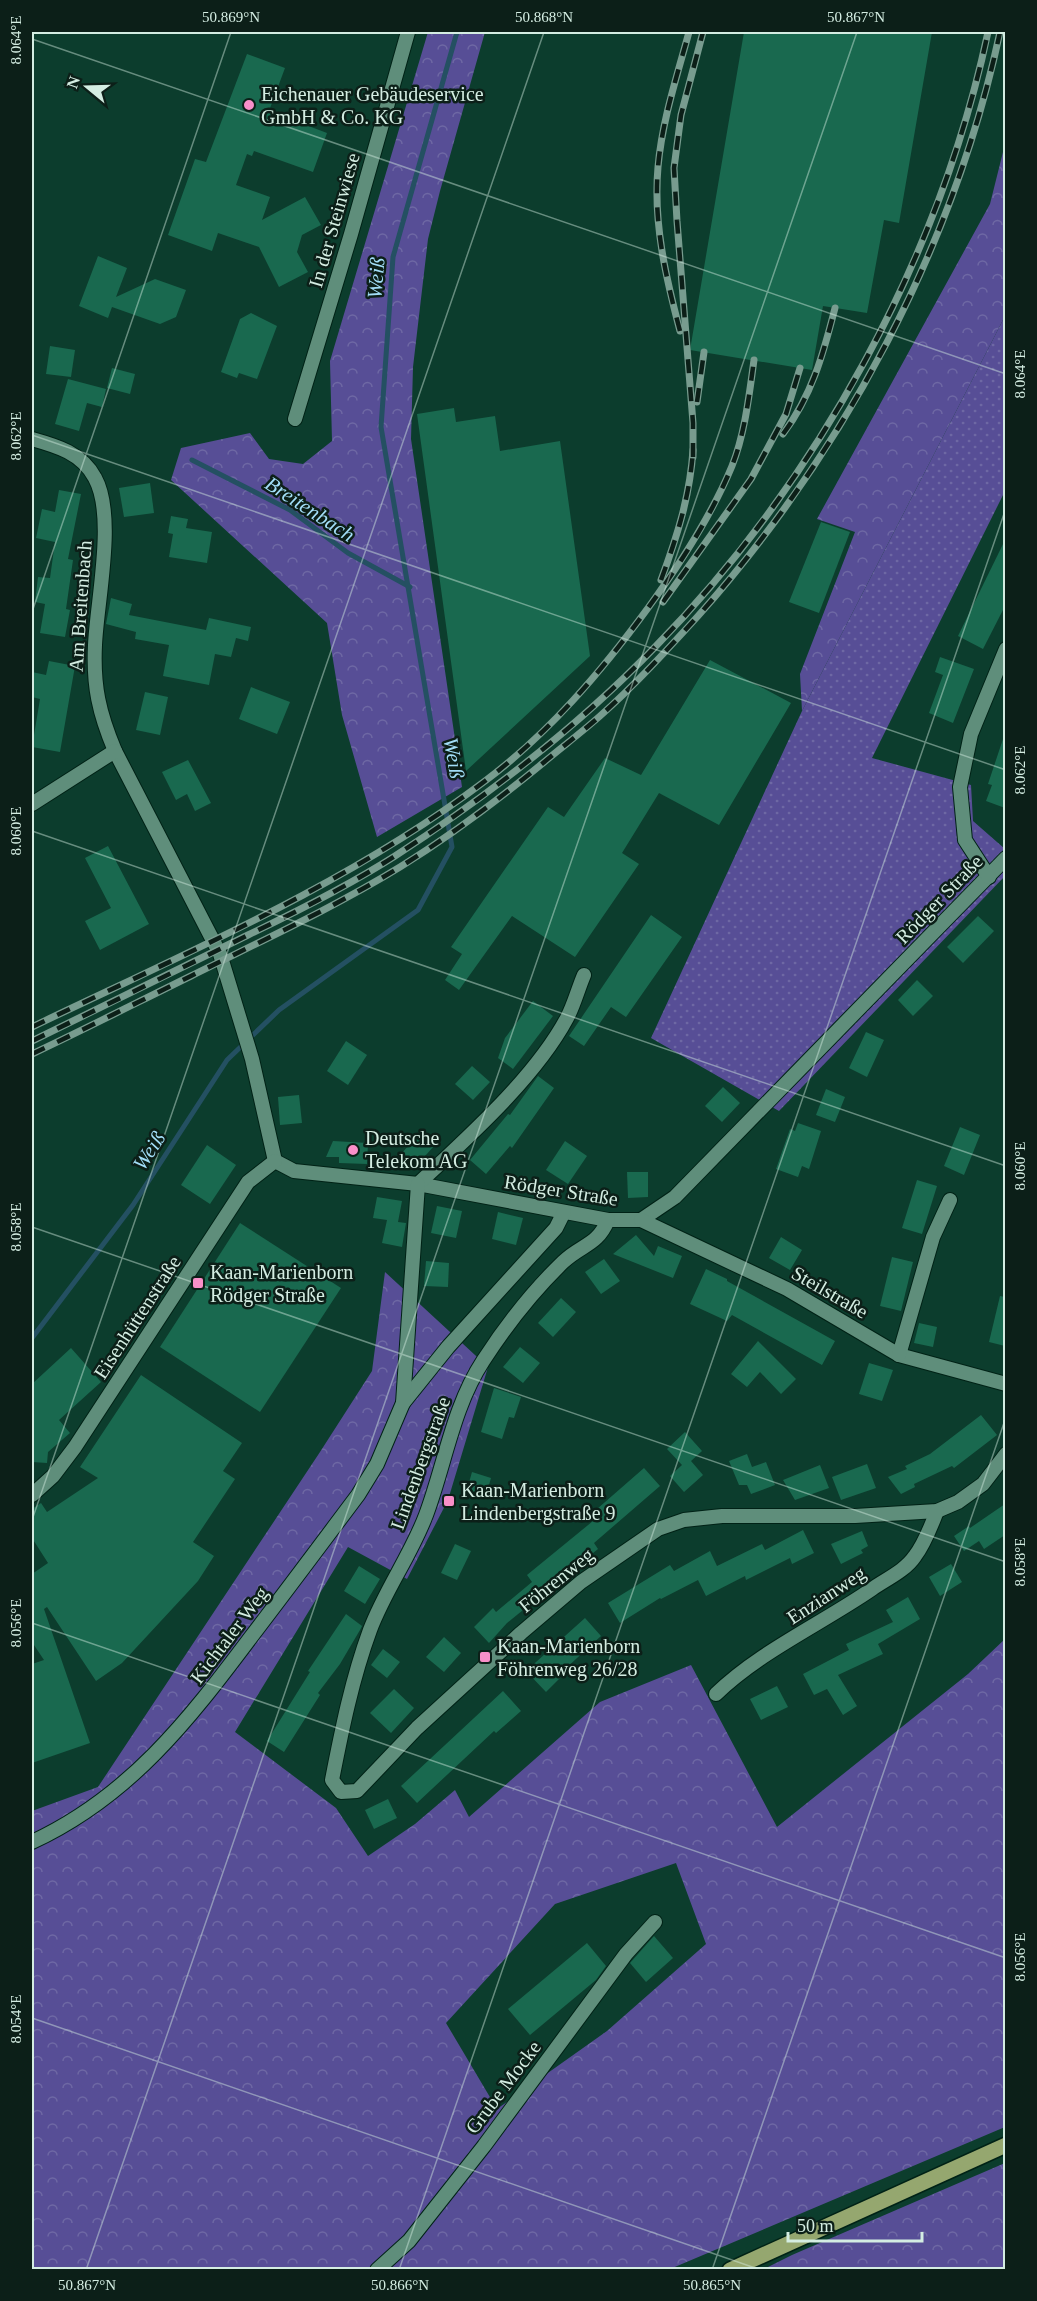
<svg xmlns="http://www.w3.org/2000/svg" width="1037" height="2301" viewBox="0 0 1037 2301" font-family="Georgia,serif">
<defs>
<pattern id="grass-dots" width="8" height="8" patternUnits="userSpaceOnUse" patternTransform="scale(1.5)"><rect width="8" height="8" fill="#574e96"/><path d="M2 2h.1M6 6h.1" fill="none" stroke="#6e68a4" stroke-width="1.8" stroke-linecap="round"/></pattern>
<pattern id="forest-crowns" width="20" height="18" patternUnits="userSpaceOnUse" patternTransform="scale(1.5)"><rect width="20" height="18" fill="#574e96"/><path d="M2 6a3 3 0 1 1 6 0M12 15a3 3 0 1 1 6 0" fill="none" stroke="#6e68a4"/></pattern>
</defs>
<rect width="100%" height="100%" fill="#0c3d2d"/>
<polygon fill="url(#grass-dots)" points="1005,316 1005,491 872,758 971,785 973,821 1005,849 1005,876 779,1111 651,1038 802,711"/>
<g fill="url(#forest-crowns)" fill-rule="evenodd">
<polygon points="428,32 485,32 440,191 428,239 413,367 411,439 462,787 377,837 342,715 327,623 171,480 181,448 250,433 269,459 303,464 332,441 330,361"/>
<polygon points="1005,144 1005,316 802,711 800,674 855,532 817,519 990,204"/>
<path d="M385,1272L488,1367L448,1500L407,1579L348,1547L235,1732L336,1808L368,1856L415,1824L455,1790L469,1817L600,1702L691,1665L777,1827L968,1674L1005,1639V2127L670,2269L32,2270V1811L98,1787L320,1452L372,1371ZM676,1863L706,1944L607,2031L497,2109L446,2023L555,1904Z"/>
<polygon points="1005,2163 1005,2269 764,2269 792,2255"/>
</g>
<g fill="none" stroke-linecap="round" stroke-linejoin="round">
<g stroke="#245062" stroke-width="5">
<polyline points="192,460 290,510 348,553 410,587"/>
<polyline points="32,1338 133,1205 227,1060 279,1010 418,910 452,847 381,427 393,257 457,32"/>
</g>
</g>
<g fill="#19694f">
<polygon points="744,32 932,32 899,223 884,220 867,313 823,306 812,370 690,350"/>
<polygon points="247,54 285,68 269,111 327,133 313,172 254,151 252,156 247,154 236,185 270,197 262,220 305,197 321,225 302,235 297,252 308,272 279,287 259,247 218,233 212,251 168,235 195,159 206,162"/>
<polygon points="98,256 127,268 116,297 155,279 186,290 176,317 160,324 112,307 108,318 79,306"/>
<polygon points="251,313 277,326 257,379 239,373 237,378 221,372 240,319"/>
<polygon points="50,346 75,350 71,377 46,374"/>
<polygon points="112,368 135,374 130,394 107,388"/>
<polygon points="68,379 106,389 102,407 87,403 79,431 55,424"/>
<polygon points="454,408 456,422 495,416 500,451 560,441 590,656 466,771 417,414"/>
<polygon points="150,483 154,513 124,517 119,488"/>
<polygon points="59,490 81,494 68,559 73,560 66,609 70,610 65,637 40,633 45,604 35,602 38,577 50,578 55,542 36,538 42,509 55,512"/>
<polygon points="171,516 188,519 186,528 212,532 207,563 169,557 173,534 168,533"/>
<polygon points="821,522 850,532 819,613 789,602"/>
<polygon points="1005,540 1005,606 983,649 958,636"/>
<polygon points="111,598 132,604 129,615 206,630 209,618 251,627 248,641 236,638 231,657 215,654 209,685 163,676 169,645 135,639 136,632 106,624"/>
<polygon points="940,657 974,669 953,723 929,713 943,675 935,672"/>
<polygon points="710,660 791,703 719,825 659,793 622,853 639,864 575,957 512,916 459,990 445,980 462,954 451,947 548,807 564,817 605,758 641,775"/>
<polygon points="49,661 75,666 60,752 32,747 40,699 32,697 32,672 46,675"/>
<polygon points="251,687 290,702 277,734 239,719"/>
<polygon points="145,692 168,697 160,735 136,730"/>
<polygon points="1003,739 1005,739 1005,808 986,801 992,785 988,784"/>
<polygon points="188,760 211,803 195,811 187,794 176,800 162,772"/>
<polygon points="108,846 149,924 100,950 85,921 111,908 85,858"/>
<polygon points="651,915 682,937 626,1017 611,1007 584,1046 569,1036"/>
<polygon points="978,916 994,931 963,963 947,947"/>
<polygon points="917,980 933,996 913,1016 898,1000"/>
<polygon points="533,1001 553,1016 513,1069 498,1058 505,1038"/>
<polygon points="866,1032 884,1040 867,1077 849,1068"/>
<polygon points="346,1041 367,1055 348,1085 327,1071"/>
<polygon points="472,1066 490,1082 473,1100 455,1084"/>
<polygon points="538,1076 554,1088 512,1148 510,1146 486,1174 470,1160 508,1114 510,1115"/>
<polygon points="723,1087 740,1103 722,1122 705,1106"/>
<polygon points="826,1089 845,1097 835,1122 816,1115"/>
<polygon points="299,1095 302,1123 280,1125 278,1097"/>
<polygon points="798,1123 821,1131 809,1169 802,1166 798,1177 776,1169 790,1129 795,1131"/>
<polygon points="960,1127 980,1135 964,1175 944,1166"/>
<polygon points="419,1133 434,1146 417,1165 402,1153"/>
<polygon points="333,1141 368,1143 367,1164 339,1163 339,1157 326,1157"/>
<polygon points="565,1141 587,1156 568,1184 546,1170"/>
<polygon points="207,1145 236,1165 210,1204 181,1185"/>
<polygon points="627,1172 648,1172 648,1197 628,1198"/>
<polygon points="917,1180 937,1186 922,1234 902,1228"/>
<polygon points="377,1197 402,1201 398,1222 406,1223 402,1247 382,1243 387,1220 373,1218"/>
<polygon points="437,1206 462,1211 456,1238 431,1233"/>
<polygon points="498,1212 523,1218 516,1245 492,1239"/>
<polygon points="240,1223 341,1288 260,1412 160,1347"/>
<polygon points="636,1235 654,1256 658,1246 682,1256 673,1278 613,1254"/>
<polygon points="781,1237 802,1250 790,1270 769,1258"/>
<polygon points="892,1257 913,1262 901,1311 880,1306"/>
<polygon points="604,1259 620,1281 601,1294 585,1272"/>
<polygon points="426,1261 449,1263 448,1287 424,1286"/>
<polygon points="706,1269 727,1279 727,1281 835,1341 822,1365 732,1315 727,1321 690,1304"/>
<polygon points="1000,1296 1005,1297 1005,1346 989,1342"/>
<polygon points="561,1298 576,1312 553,1337 538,1323"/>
<polygon points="919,1323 937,1327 933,1347 914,1343"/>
<polygon points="758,1341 796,1379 781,1394 760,1372 747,1387 731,1374"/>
<polygon points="520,1347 540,1363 523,1383 503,1367"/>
<polygon points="71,1348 101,1382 59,1420 70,1433 48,1452 47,1463 32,1462 32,1384"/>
<polygon points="869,1363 893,1370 882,1401 859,1394"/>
<polygon points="141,1375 242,1443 223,1471 235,1479 193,1542 214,1556 198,1581 122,1663 96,1681 47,1607 44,1609 90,1743 32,1763 32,1664 44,1660 32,1642 32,1574 48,1563 32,1538 32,1509 41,1503 47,1512 98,1478 80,1467"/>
<polygon points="494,1388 521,1397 514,1418 509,1417 502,1439 481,1432"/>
<polygon points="981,1415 997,1435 954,1468 952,1466 914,1484 915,1487 901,1494 888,1477 907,1469 905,1466 930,1454"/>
<polygon points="685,1432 702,1451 691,1461 703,1475 684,1492 670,1476 682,1465 667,1449"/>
<polygon points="747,1454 752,1467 766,1462 775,1485 751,1494 747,1485 739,1485 729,1461"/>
<polygon points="867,1464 876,1488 841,1500 832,1477"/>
<polygon points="820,1465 829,1488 795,1500 783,1480"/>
<polygon points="644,1468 660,1486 594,1543 598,1549 507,1623 489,1643 474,1627 493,1608 496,1612 532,1582 527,1575 593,1521 589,1516"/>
<polygon points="472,1472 491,1478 485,1499 466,1493"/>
<polygon points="1005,1504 1005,1535 984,1549 979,1541 964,1551 954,1536 969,1526 970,1528"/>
<polygon points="803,1530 814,1553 792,1564 790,1558 746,1580 745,1576 706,1596 698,1580 661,1599 660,1598 620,1623 608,1603 670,1565 674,1571 710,1551 717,1566 762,1544 765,1550"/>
<polygon points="862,1531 868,1546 861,1550 863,1553 841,1564 831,1544"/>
<polygon points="455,1544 471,1551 457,1580 441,1573"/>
<polygon points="951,1564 962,1582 940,1596 929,1577"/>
<polygon points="359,1566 380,1579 365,1604 344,1591"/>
<polygon points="908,1597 920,1619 878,1644 883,1654 838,1675 857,1706 843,1715 827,1689 814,1695 803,1674 849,1650 846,1644 893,1622 886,1610"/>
<polygon points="346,1614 362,1626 360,1630 340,1664 318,1693 320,1695 284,1752 267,1741 310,1672 308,1671"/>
<polygon points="585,1618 601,1636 564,1670 566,1672 546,1692 526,1671"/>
<polygon points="444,1637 461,1653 444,1672 426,1657"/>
<polygon points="383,1649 400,1662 387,1678 371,1665"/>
<polygon points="777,1686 788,1707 761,1720 750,1699"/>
<polygon points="394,1689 414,1708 391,1733 370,1713"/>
<polygon points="503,1691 521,1711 496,1733 494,1731 417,1803 401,1786"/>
<polygon points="388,1799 397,1818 374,1829 365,1810"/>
<polygon points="654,1936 673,1958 646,1982 630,1963"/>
<polygon points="587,1943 606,1966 596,1980 530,2035 508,2009"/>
</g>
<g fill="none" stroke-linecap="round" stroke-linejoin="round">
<g stroke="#002216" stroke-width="16">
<g id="minor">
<polyline points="295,419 351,234 408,32"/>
<path d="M32,439C57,446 82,453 95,478C116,516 97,600 95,645C93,686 99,713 115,751L220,954L252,1059L275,1161L294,1171L418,1184L608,1220H641L675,1197L1006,858"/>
<polyline points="32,804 115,751"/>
<polyline points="989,877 965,840 960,787 971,734 1006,649"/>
<path d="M418,1184C467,1138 535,1078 567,1018C574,1005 578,989 584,975"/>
<path d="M608,1220C597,1246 582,1244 563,1262C533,1291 505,1327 483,1361C453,1407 445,1464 426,1515C411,1555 385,1590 370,1630C352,1679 342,1729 332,1780L341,1792L357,1791L417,1728L521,1633L581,1582L658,1529L684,1520L722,1516H855L937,1511L958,1502L983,1484L1006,1454"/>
<polyline points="641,1220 787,1289 899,1355 1006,1384"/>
<polyline points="899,1355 933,1237 950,1200"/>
<polyline points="403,1403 448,1347 556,1228 564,1212"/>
<polyline points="32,1495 53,1476 75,1447 248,1182 275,1161"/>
<path d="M716,1694C759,1652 821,1624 872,1589C886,1579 905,1571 915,1556C925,1543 931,1526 937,1511"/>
<path d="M32,1842C129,1797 188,1721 251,1637C287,1590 322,1543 358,1495L377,1464L403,1403L418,1184"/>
<polyline points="377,2270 409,2241 484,2146 626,1954 655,1922"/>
</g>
</g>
<g stroke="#002216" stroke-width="18">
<polyline id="primary" points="730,2270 1006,2145"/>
</g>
<use href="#minor" stroke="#5f8e7b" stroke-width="14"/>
<use href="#primary" stroke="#95a76f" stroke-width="15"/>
<g stroke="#789c8f" stroke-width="7">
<g id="rail">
<path d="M680,331C666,278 653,223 658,167C662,121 677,76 689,32"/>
<polyline points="697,402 704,352"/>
<path d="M783,434C812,395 823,355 835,308"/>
<polyline points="693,457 693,423 677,221 674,168 681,115 703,32"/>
<path d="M661,580C677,537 690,496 693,450"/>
<polyline points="663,602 751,479 786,414 800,368"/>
<path d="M32,1027C186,953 347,885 485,781C549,733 601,672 648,608C680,564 711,517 732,466C745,433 749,396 754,360"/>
<path d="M32,1041C104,1006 176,971 248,935C298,911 348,886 395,856C489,795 578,727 656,646C817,481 940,258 988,32"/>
<path d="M32,1054C85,1029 138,1002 191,976C261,941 333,908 400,867C450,836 498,800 543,763C562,747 582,732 600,716C635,685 667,650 698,616C844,452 954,247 1000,32"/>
</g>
</g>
<use href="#rail" stroke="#0c1f18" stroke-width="4.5" stroke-dasharray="14" stroke-linecap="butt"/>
</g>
<path fill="none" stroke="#d4ede2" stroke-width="1.5" stroke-opacity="0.45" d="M32,39L1006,374M32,435L1006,770M32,612L231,32M32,831L1006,1166M32,1227L1006,1562M32,1520L544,32M32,1623L1006,1958M32,2018L761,2270M86,2270L857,32M399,2270L1006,508M712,2270L1006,1417"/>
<g fill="#f98fc9" stroke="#0c1f18" stroke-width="2">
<circle cx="249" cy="105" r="6"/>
<circle cx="353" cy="1150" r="6"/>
<rect x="192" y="1277" width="12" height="12" rx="3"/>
<rect x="443" y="1495" width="12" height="12" rx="3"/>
<rect x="479" y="1651" width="12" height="12" rx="3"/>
</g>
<g text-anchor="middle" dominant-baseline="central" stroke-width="5" stroke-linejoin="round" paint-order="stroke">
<g font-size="20" fill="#d4ede2" stroke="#0c1f18" text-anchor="start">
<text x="261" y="94">Eichenauer Gebäudeservice<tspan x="261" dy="23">GmbH &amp; Co. KG</tspan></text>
<text x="365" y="1138">Deutsche<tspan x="365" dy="23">Telekom AG</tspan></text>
<text x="210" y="1272">Kaan-Marienborn<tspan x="210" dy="23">Rödger Straße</tspan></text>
<text x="461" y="1490">Kaan-Marienborn<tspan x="461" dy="23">Lindenbergstraße 9</tspan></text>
<text x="497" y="1646">Kaan-Marienborn<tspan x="497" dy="23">Föhrenweg 26/28</tspan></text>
</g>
<g font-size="20" fill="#d4ede2" stroke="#0c1f18">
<text transform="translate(334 220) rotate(-74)">In der Steinwiese</text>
<text transform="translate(80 606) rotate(-86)">Am Breitenbach</text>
<text transform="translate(939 899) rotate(-46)">Rödger Straße</text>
<text transform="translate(561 1190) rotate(9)">Rödger Straße</text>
<text transform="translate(830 1292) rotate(30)">Steilstraße</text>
<text transform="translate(137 1317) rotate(-57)">Eisenhüttenstraße</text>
<text transform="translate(420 1463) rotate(-70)">Lindenbergstraße</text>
<text transform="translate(556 1580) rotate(-39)">Föhrenweg</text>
<text transform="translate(826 1595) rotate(-33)">Enzianweg</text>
<text transform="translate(229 1635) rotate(-53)">Kichtaler Weg</text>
<text transform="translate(503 2087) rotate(-53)">Grube Mocke</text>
</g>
<g font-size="21" font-style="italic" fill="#a2ddf7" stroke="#0c1f18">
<text transform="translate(376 278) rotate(-85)">Weiß</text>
<text transform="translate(310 509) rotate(33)">Breitenbach</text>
<text transform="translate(454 758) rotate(80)">Weiß</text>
<text transform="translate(149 1151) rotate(-57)">Weiß</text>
</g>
</g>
<rect width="1037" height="2301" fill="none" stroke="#0c1f18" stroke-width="66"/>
<g transform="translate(87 87) rotate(289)" stroke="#0c1f18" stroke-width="4.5" paint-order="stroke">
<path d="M0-4.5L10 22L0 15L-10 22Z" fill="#d4ede2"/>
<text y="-9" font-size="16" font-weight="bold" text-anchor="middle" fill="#d4ede2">N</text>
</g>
<path d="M788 2232v9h134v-9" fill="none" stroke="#d4ede2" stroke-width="3"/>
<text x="797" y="2232" font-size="18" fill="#d4ede2" stroke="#0c1f18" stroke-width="4.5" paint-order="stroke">50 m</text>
<rect x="33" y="33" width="971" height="2235" fill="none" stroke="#d4ede2" stroke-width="2"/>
<g font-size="15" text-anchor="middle" fill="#d4ede2">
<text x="231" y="22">50.869°N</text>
<text x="544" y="22">50.868°N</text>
<text x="856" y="22">50.867°N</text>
<text transform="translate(16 40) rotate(-90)" y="5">8.064°E</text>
<text transform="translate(1020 374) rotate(-90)" y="5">8.064°E</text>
<text transform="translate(16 436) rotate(-90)" y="5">8.062°E</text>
<text transform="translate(1020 770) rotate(-90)" y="5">8.062°E</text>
<text transform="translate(16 831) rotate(-90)" y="5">8.060°E</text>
<text transform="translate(1020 1166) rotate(-90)" y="5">8.060°E</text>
<text transform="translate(16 1227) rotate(-90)" y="5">8.058°E</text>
<text transform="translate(1020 1562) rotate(-90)" y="5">8.058°E</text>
<text transform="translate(16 1623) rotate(-90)" y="5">8.056°E</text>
<text transform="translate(1020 1957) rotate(-90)" y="5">8.056°E</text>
<text transform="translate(16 2019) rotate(-90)" y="5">8.054°E</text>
<text x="87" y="2290">50.867°N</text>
<text x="400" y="2290">50.866°N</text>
<text x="712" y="2290">50.865°N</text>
</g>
</svg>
